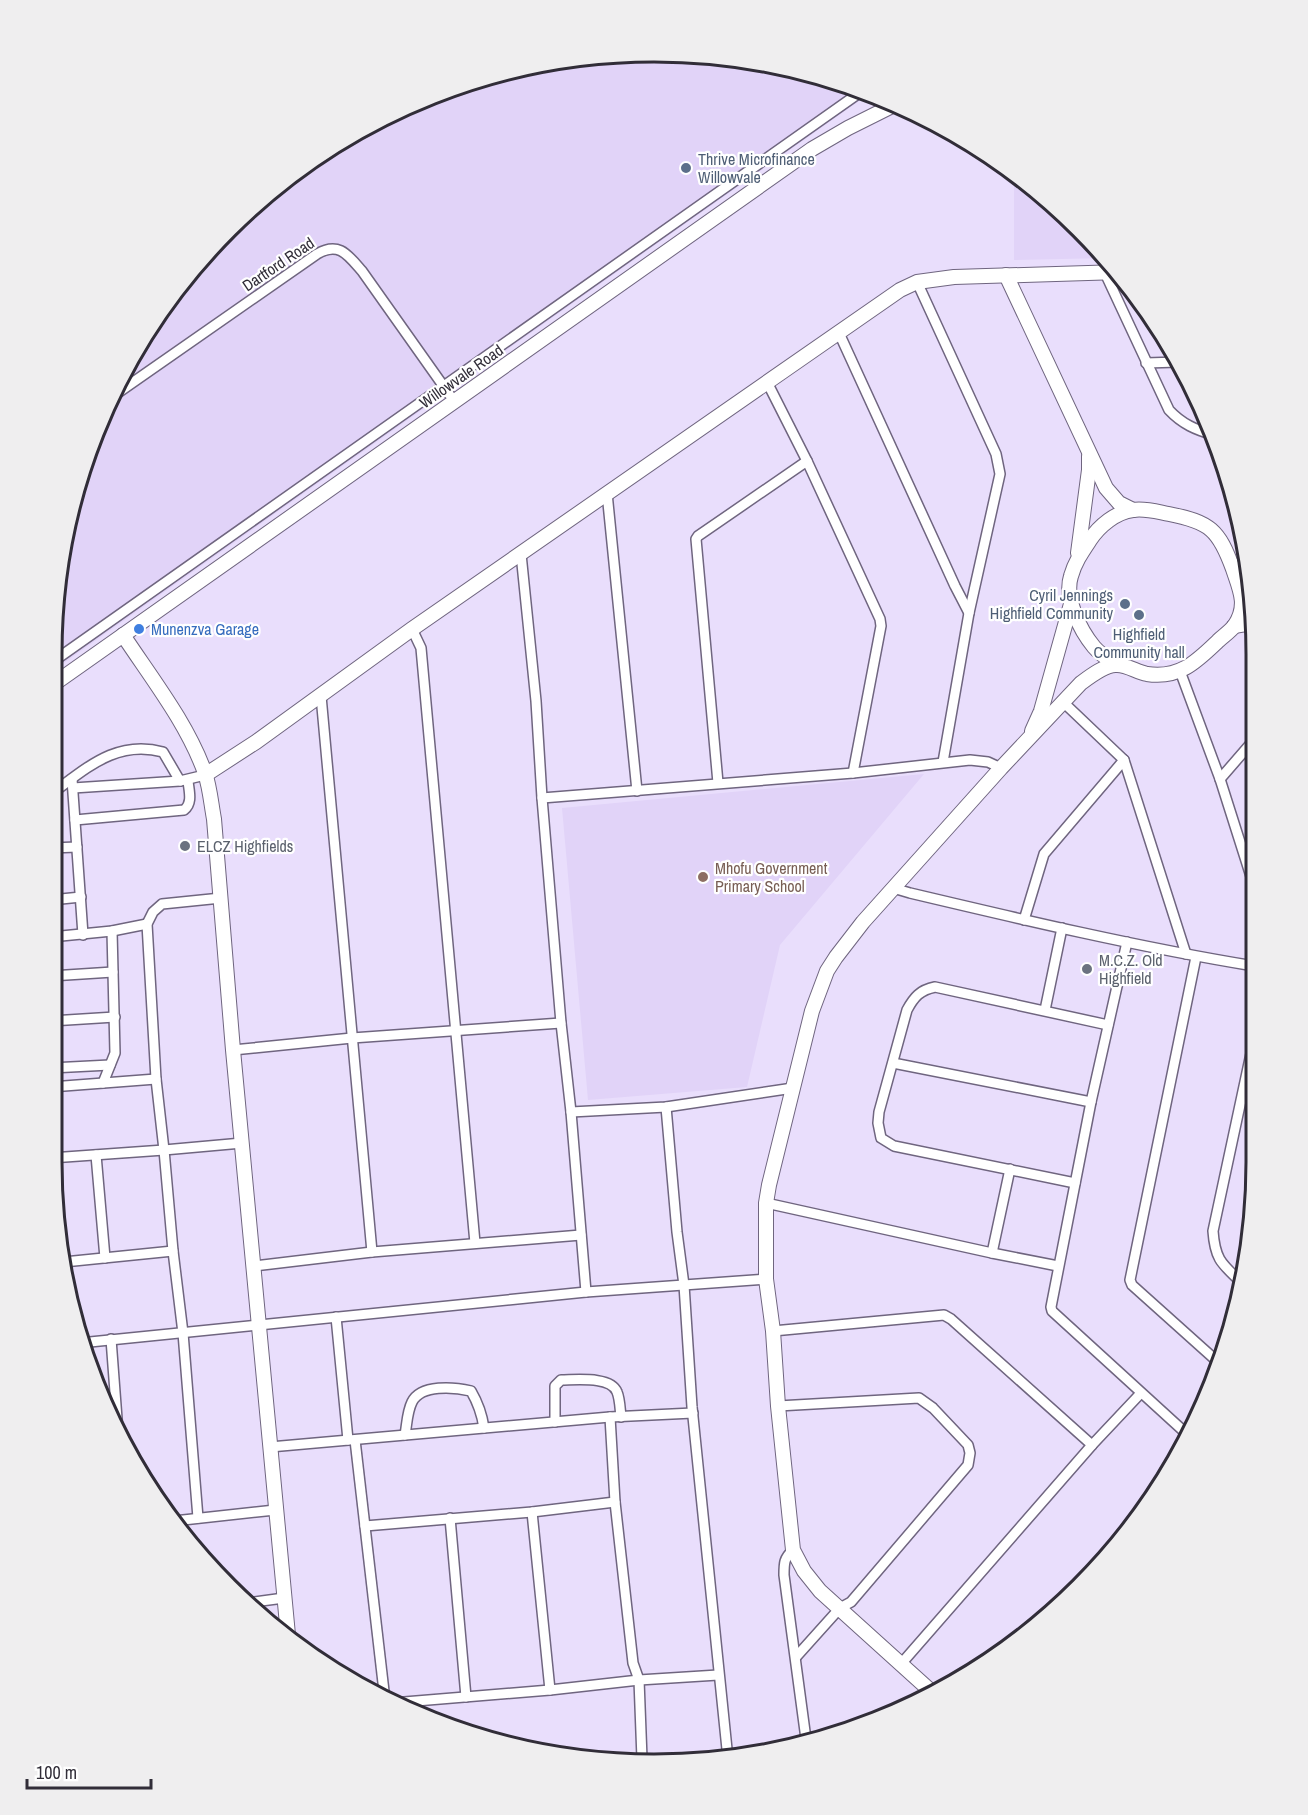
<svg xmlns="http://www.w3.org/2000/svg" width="1308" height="1815" viewBox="0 0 1308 1815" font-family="'Archivo Narrow',sans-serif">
<rect width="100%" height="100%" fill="#e9defc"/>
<g fill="#e1d3f8">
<polygon points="694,52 810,72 869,94 51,672 51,654 63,536 97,424 132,352 200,257 257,200 353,132 460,83 576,56"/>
<polygon points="1014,172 1021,176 1108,258 1014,260"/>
<polygon points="924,774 780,945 747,1087 588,1100 562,808"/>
</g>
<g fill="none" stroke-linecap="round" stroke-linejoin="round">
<g stroke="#6f657f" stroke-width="12">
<g id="street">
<path d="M1105,273L1169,410C1182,424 1196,430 1214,435"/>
<polyline points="917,282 996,454 1000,474 969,613 943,762"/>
<polyline points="839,333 955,586 969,613"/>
<polyline points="1146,363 1178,362"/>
<polyline points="767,382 807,461 880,619 881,626 853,773"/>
<path d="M109,399L317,254C339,241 348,255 362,271L454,401"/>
<polyline points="607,493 637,791"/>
<polyline points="521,554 536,701 542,798 561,1023 571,1112 586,1292"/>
<polyline points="412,629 421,648 475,1243"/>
<polyline points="51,663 862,91"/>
<polyline points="1180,671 1220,779 1254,886"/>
<polyline points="321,696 372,1252"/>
<polyline points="1062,701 1124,760 1186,954"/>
<polyline points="72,779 83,935"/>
<polyline points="1220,779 1253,741"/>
<polyline points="718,783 696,539 698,536 807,461"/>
<polyline points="73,788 180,781 205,775"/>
<path d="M51,794C86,769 116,739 163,752L180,781"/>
<polyline points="542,798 853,773 970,760 988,762 1001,768"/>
<path d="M75,820L184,810C193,803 189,791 188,781"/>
<polyline points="51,848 77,847"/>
<path d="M893,888L910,893C1024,920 1138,947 1254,966"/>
<polyline points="51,900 81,897"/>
<polyline points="1024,920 1044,854 1124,760"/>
<polyline points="51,937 112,931 147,924"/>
<polyline points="1127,942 1091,1102 1051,1307 1052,1311 1189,1436"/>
<polyline points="1196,957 1130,1280 1132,1285 1219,1363"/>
<polyline points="51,976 113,972"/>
<polyline points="1045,1010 1062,928"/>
<polyline points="51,1021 115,1017"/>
<polyline points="233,1050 352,1038 561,1023"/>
<polyline points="893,1063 1091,1102"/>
<polyline points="51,1068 110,1065"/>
<polyline points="103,1083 115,1053 112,931"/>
<polyline points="51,1087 156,1079"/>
<polyline points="666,1107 677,1232 684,1285 692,1407 728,1759"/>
<polyline points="571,1112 666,1107 793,1088"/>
<polyline points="96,1155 105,1258"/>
<polyline points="51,1158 164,1150 242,1143"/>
<path d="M1075,1183L894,1146L881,1138L878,1123L879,1112L907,1010C914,997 920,990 935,987L1108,1025"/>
<polyline points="766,1203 992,1253 1058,1266"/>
<polyline points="992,1253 1010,1169"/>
<polyline points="64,1262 173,1251"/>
<polyline points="254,1266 372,1252 581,1235"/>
<path d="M1242,1283C1222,1264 1215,1260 1213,1231L1255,1035"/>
<polyline points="336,1317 348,1440"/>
<polyline points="773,1331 944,1315 951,1319 1092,1445"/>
<polyline points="111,1339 118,1432"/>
<polyline points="80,1343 586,1292 766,1279"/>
<polyline points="778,1406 919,1398 933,1408 968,1445 970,1453 968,1465 851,1602 840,1608 796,1657"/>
<polyline points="610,1417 615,1502 633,1663 639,1680 642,1759"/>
<path d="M555,1422V1386L561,1380C576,1380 611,1376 617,1392C620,1399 620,1409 621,1417"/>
<path d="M405,1435C407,1424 407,1412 412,1402C421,1384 454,1387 471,1391C478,1403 482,1414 484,1428"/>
<polyline points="355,1440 385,1700"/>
<polyline points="270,1447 610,1417 693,1413"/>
<polyline points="532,1512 550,1690"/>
<polyline points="198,1518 183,1333 173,1251 164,1150 156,1079 147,924 153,912 162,904 221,898"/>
<polyline points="450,1518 466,1697"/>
<polyline points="174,1521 275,1510"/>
<polyline points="365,1526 532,1512 615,1502"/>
<path d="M793,1550C784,1558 784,1563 784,1575L806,1739"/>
<polyline points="246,1603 284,1598"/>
<polyline points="901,1664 1092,1445 1141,1393"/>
<polyline points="392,1703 550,1690 639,1680 718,1675"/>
</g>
</g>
<g stroke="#6f657f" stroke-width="16">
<g id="secondary">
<polyline points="1006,275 1106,488 1119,503 1133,510"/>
<polyline points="1078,553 1089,470 1089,456"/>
<polyline points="1234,626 1252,623"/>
<path d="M123,635C152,679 187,723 205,773C210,788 211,803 214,819L233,1050L288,1635"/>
<polyline points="51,686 812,149 848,128 896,104"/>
<polyline points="1032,731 1041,711 1071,604"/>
<polyline points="205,775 256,742 412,629 900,290 917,282 954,277 1120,272"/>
<path d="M934,1694L820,1591L804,1571L793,1550L778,1406L773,1331L766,1279V1203L769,1185L812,1011L827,971L836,957L863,922L1001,768L1081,683C1089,677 1106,664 1117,665C1127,665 1137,672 1147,674C1180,679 1197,661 1218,641C1223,636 1231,631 1235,625C1248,605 1240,590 1233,569C1219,530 1210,522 1169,514C1158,512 1145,508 1133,510C1116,512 1099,526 1090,540C1082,552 1075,562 1071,576C1064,598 1080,630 1094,647C1100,654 1108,659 1115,664"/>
</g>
</g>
<use href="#street" stroke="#fff" stroke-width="9"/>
<use href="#secondary" stroke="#fff" stroke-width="14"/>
</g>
<g fill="#5c6f8a" stroke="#fff" stroke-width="2">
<circle cx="686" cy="168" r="6"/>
<circle cx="1125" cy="604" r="6"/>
<circle cx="1139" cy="615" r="6"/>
</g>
<circle fill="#3f7fe0" stroke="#fff" stroke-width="2" cx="139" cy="629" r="6"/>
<g fill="#6b7280" stroke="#fff" stroke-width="2">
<circle cx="185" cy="846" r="6"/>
<circle cx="1087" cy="969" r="6"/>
</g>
<circle fill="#8d6e63" stroke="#fff" stroke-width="2" cx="703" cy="877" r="6"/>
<g text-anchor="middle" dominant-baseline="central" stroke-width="4.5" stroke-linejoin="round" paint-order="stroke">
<g font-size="16" fill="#4e5e75" stroke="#fff" text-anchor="start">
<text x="698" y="159">Thrive Microfinance<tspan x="698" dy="18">Willowvale</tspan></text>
<text x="1113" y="595" text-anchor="end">Cyril Jennings<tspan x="1113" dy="18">Highfield Community</tspan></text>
<text x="1139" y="634" text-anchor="middle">Highfield<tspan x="1139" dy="18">Community hall</tspan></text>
</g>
<g font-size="16" fill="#312d38" stroke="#fff">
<text transform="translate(278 264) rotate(-34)">Dartford Road</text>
<text transform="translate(461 376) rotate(-35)">Willowvale Road</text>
</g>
<g font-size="16" fill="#366cbe" stroke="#fff" text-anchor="start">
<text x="151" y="629">Munenzva Garage</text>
</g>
<g font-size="16" fill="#5b616d" stroke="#fff" text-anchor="start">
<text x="197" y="846">ELCZ Highfields</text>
<text x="1099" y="960">M.C.Z. Old<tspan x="1099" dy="18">Highfield</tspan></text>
</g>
<g font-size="16" fill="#785e54" stroke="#fff" text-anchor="start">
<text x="715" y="868">Mhofu Government<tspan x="715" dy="18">Primary School</tspan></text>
</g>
</g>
<path d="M0 0H1308V1815H0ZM654 62H654A592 592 0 0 1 1246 654V1162A592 592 0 0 1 654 1754H654A592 592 0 0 1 62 1162V654A592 592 0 0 1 654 62Z" fill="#efeeef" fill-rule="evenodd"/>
<path fill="none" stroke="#312d38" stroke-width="3" d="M654 62H654A592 592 0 0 1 1246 654V1162A592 592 0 0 1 654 1754H654A592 592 0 0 1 62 1162V654A592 592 0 0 1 654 62Z"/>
<path d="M27 1779v9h124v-9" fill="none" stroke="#312d38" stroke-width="3"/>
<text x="36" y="1779" font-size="18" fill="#312d38" stroke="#ffffff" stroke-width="4.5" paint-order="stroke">100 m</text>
</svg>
